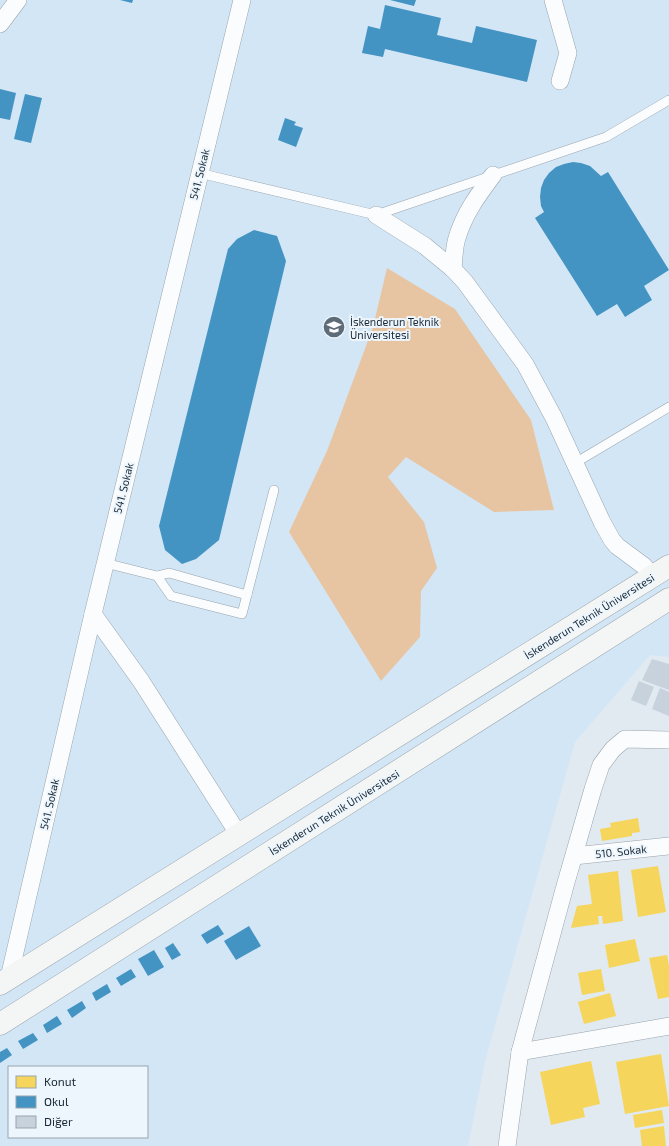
<svg xmlns="http://www.w3.org/2000/svg" width="669" height="1146" viewBox="0 0 669 1146" font-family="'Exo 2',sans-serif">
<rect width="100%" height="100%" fill="#e1e9f1"/>
<path fill="#d3e6f6" fill-rule="evenodd" d="M0,0H669V657L650,655L575,742L486,1057L468,1146H0ZM9,1067H147V1137H9Z"/>
<polygon fill="#e8c5a2" points="387,268 455,309 531,420 554,510 494,512 406,457 388,477 424,522 437,568 421,591 420,637 381,681 289,532 327,451 373,327"/>
<g fill="#f6d55c">
<polygon points="638,818 640,832 632,833 632,836 602,841 600,829 611,827 610,823"/>
<polygon points="658,866 666,912 638,917 631,870"/>
<polygon points="618,871 623,921 603,924 602,916 598,916 599,924 571,928 577,906 592,904 588,875"/>
<polygon points="635,939 640,961 609,968 605,945"/>
<polygon points="667,955 669,966 669,997 658,999 649,958"/>
<polygon points="601,969 605,991 582,995 578,973"/>
<polygon points="610,993 616,1016 584,1024 578,1002"/>
<polygon points="661,1054 669,1106 625,1114 616,1062"/>
<polygon points="591,1061 600,1104 583,1108 585,1117 551,1125 540,1072"/>
<polygon points="662,1110 664,1123 635,1128 633,1115"/>
<polygon points="664,1126 666,1146 642,1146 640,1130"/>
</g>
<g fill="#4393c3">
<polygon points="120,0 133,0 132,3"/>
<polygon points="390,0 416,0 414,6"/>
<polygon points="385,5 441,18 437,35 472,43 476,26 537,40 527,82 385,49 383,57 362,53 368,26 380,29"/>
<polygon points="0,89 16,93 10,120 0,118"/>
<polygon points="25,94 42,98 31,143 14,139"/>
<polygon points="285,118 296,122 294,125 303,128 296,147 278,140"/>
<polygon points="573,162 581,163 590,166 601,176 608,172 669,270 644,286 652,300 625,317 617,304 597,316 535,218 544,212 541,206 540,197 541,188 544,180 549,173 556,167 564,164"/>
<polygon points="254,230 277,236 286,261 219,540 196,559 182,564 165,550 159,526 228,249 237,239"/>
<polygon points="218,925 224,934 207,944 201,935"/>
<polygon points="249,926 261,946 236,960 224,941"/>
<polygon points="173,943 181,955 172,960 165,948"/>
<polygon points="154,950 164,967 148,976 138,959"/>
<polygon points="131,969 136,977 121,986 116,978"/>
<polygon points="107,984 111,992 96,1001 92,993"/>
<polygon points="82,1001 86,1008 72,1018 67,1010"/>
<polygon points="57,1016 62,1024 47,1033 43,1025"/>
<polygon points="33,1033 38,1040 23,1049 18,1041"/>
<polygon points="7,1048 12,1055 0,1063 0,1052"/>
</g>
<g fill="#c7d2dc">
<polygon points="652,659 669,664 669,690 642,680"/>
<polygon points="639,681 654,687 646,706 631,700"/>
<polygon points="660,688 669,692 669,716 652,709"/>
</g>
<g fill="none" stroke-linecap="round" stroke-linejoin="round">
<g stroke="#99a4ad" stroke-width="10">
<g id="lane">
<polyline points="199,173 376,215 606,137 669,100"/>
<polyline points="575,463 669,407"/>
<polyline points="105,563 157,576 171,596 242,614 274,490"/>
<polyline points="157,576 169,573 247,595"/>
</g>
</g>
<g stroke="#99a4ad" stroke-width="18">
<g id="street">
<polyline points="553,0 568,53 560,81"/>
<polyline points="0,24 18,0"/>
<polyline points="376,215 425,246 453,269 465,282 525,364 554,418 602,522 612,540 617,546 644,566 652,576"/>
<path d="M453,269C454,259 454,247 457,238C464,214 478,195 493,175"/>
<polyline points="93,614 141,681 239,835"/>
<polyline points="574,856 669,846"/>
<polyline points="9,978 93,614 242,0"/>
<polyline points="520,1052 669,1026"/>
<polyline points="507,1146 520,1052 565,886 593,789 601,765 613,749 625,739 669,740"/>
</g>
</g>
<g stroke="#99a4ad" stroke-width="23">
<g id="secondary">
<polyline points="0,984 669,566"/>
<polyline points="0,1024 669,599"/>
</g>
</g>
<use href="#lane" stroke="#fafcfd" stroke-width="9"/>
<use href="#street" stroke="#fafcfd" stroke-width="17"/>
<use href="#secondary" stroke="#f3f6f4" stroke-width="22"/>
</g>
<defs>
<g id="university-disc" transform="scale(1.15)"><circle r="9.5" fill="#5e6c77" stroke="#eef6fd"/><path d="M0-5L7-2L0 1L-7-2ZM-4 1L0 2.5L4 1V4Q0 6-4 4Z" fill="#fff"/></g>
</defs>
<g fill-rule="evenodd">
<use href="#university-disc" x="334" y="327"/>
</g>
<g text-anchor="middle" dominant-baseline="central" stroke-width="4" stroke-linejoin="round" paint-order="stroke">
<g font-size="11" fill="#182835" stroke="#eef6fd">
<text transform="translate(199 174) rotate(-76)">541. Sokak</text>
<text transform="translate(123 488) rotate(-76)">541. Sokak</text>
<text transform="translate(589 616) rotate(-32)">İskenderun Teknik Üniversitesi</text>
<text transform="translate(49 804) rotate(-77)">541. Sokak</text>
<text transform="translate(334 812) rotate(-32)">İskenderun Teknik Üniversitesi</text>
<text transform="translate(621 851) rotate(-6)">510. Sokak</text>
</g>
<g font-size="11" fill="#182835" stroke="#eef6fd" text-anchor="start">
<text x="350" y="321">İskenderun Teknik<tspan x="350" dy="13">Üniversitesi</tspan></text>
</g>
</g>
<rect x="8" y="1066" width="140" height="72" fill="#eef6fd" stroke="#98a4ad"/>
<rect x="16" y="1076" width="20" height="12" fill="#f6d55c" stroke="#98a4ad"/>
<text x="44" y="1086" font-size="12" fill="#182835">Konut</text>
<rect x="16" y="1096" width="20" height="12" fill="#4393c3" stroke="#98a4ad"/>
<text x="44" y="1106" font-size="12" fill="#182835">Okul</text>
<rect x="16" y="1116" width="20" height="12" fill="#c7d2dc" stroke="#98a4ad"/>
<text x="44" y="1126" font-size="12" fill="#182835">Diğer</text>
</svg>
